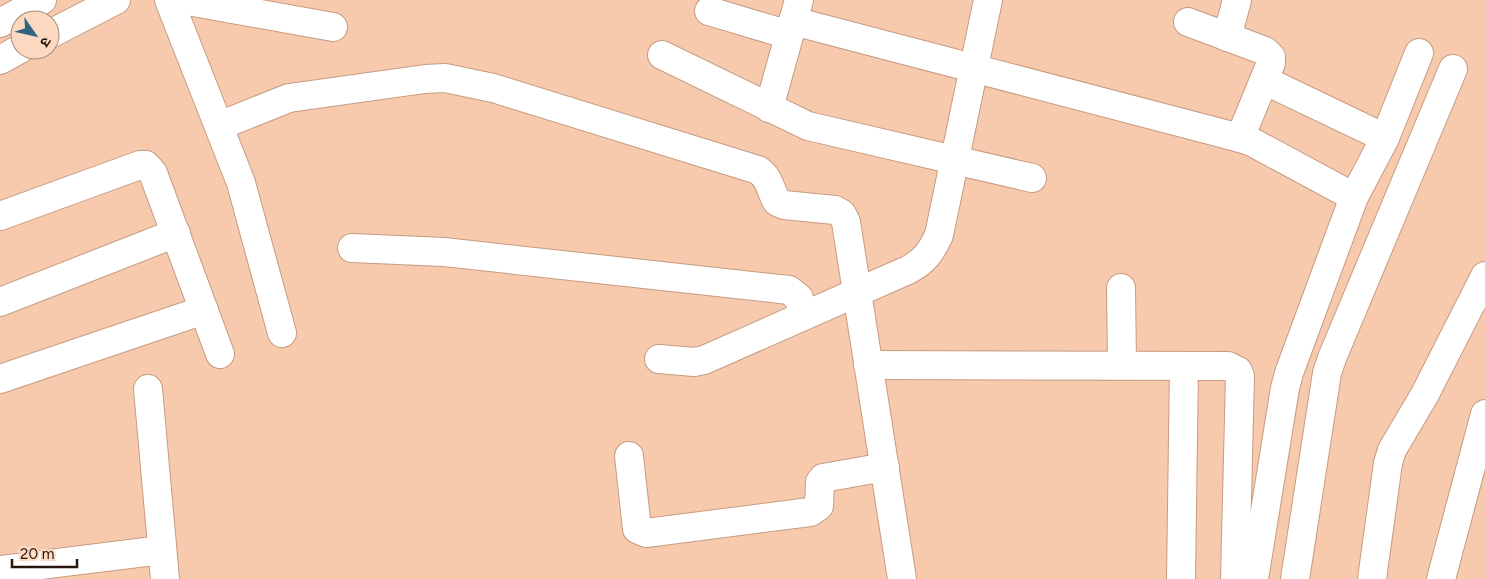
<svg xmlns="http://www.w3.org/2000/svg" width="1485" height="579" viewBox="0 0 1485 579" font-family="Figtree,'Noto Sans Devanagari',sans-serif">
<rect width="100%" height="100%" fill="#f7caae"/>
<g fill="none" stroke-linecap="round" stroke-linejoin="round">
<g stroke="#c79b80" stroke-width="30">
<g id="minor">
<polyline points="169,0 241,183 282,333"/>
<polyline points="182,0 333,27"/>
<polyline points="709,11 789,35"/>
<polyline points="793,21 1240,138 1252,142 1354,197"/>
<polyline points="1188,22 1265,51 1271,57 1271,63 1240,138"/>
<polyline points="0,23 42,0"/>
<polyline points="50,34 116,0"/>
<polyline points="1227,37 1237,0"/>
<polyline points="662,55 808,126 1032,178"/>
<polyline points="0,60 20,49"/>
<polyline points="1264,80 1385,138"/>
<polyline points="769,108 799,0"/>
<path d="M219,126L289,98L425,79L445,78L493,88L758,170C770,178 770,190 777,202L784,205L835,210L842,214L846,222L902,579"/>
<polyline points="0,216 140,165 146,165 153,173 220,354"/>
<polyline points="352,248 444,252 789,290 799,298 803,316"/>
<polyline points="1121,288 1122,365"/>
<polyline points="0,302 176,233"/>
<path d="M659,359L694,362L704,360L908,270C925,261 931,252 939,235L988,0"/>
<polyline points="868,365 1228,366 1238,371 1240,376 1235,579"/>
<polyline points="0,379 204,310"/>
<polyline points="148,389 165,579"/>
<polyline points="629,456 637,529 646,533 810,512 819,506 820,482 823,478 885,467"/>
<polyline points="0,570 162,550"/>
<polyline points="1181,579 1184,366"/>
<polyline points="1254,579 1285,388 1289,373 1354,197 1385,138 1419,53"/>
<polyline points="1295,579 1327,373 1332,358 1453,69"/>
<polyline points="1372,579 1388,463 1392,450 1425,394 1485,276"/>
<polyline points="1441,579 1485,414"/>
</g>
</g>
<use href="#minor" stroke="#fff" stroke-width="28"/>
</g>
<g transform="translate(35 35) rotate(124)"><circle r="24" fill="#fed9c2" stroke="#a88b79"/>
<path d="M0-4L9 19L0 12L-9 19Z" fill="#306681"/>
<text y="-8" font-size="14" font-weight="bold" text-anchor="middle" fill="#26160c">उ</text>
</g>
<path d="M12 559v8h65v-8" fill="none" stroke="#26160c" stroke-width="2.5"/>
<text x="20" y="559" font-size="15" fill="#26160c" stroke="#fed9c2" stroke-width="4" paint-order="stroke">20 m</text>
</svg>
